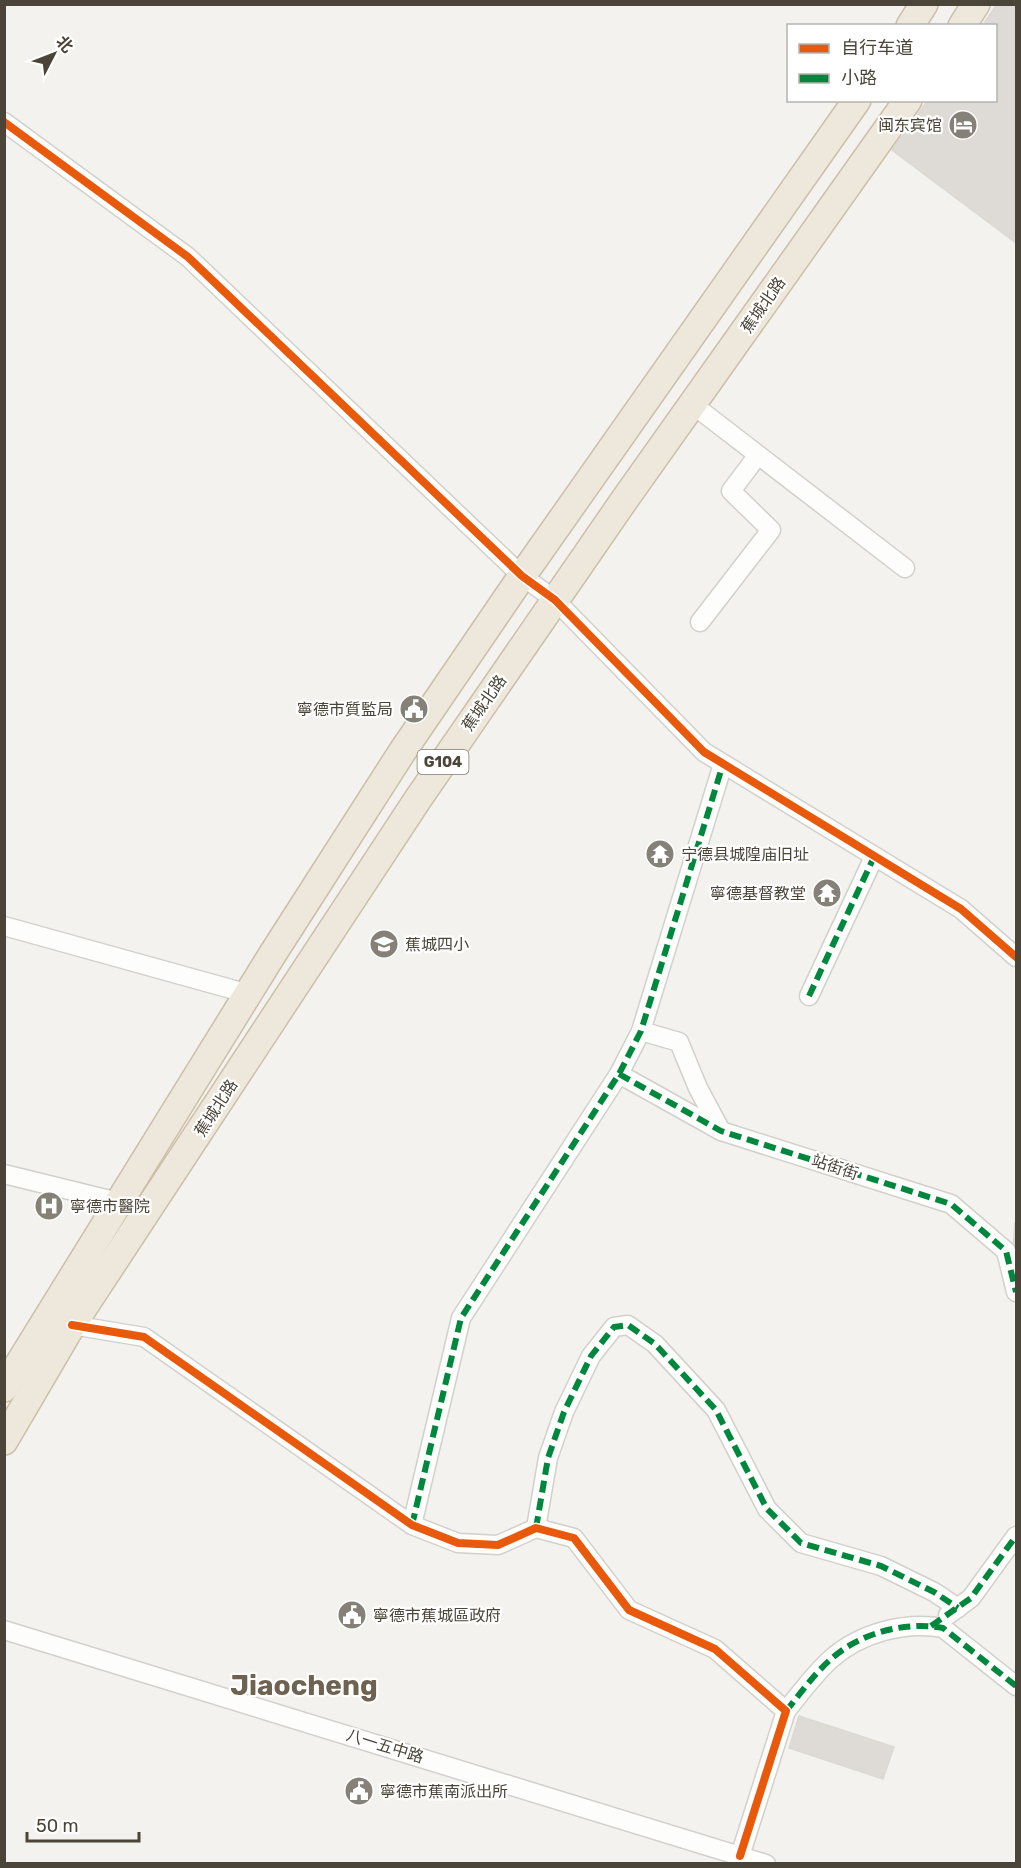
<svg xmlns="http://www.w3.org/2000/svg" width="1021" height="1868" viewBox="0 0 1021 1868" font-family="Rubik,'Noto Sans SC',sans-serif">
<rect width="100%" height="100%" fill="#f4f2ee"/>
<g fill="#dedbd6" stroke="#dcd9d4" stroke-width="1.5">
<polygon points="997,4 1016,4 1016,243 892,150 928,100 996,100 996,26 982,26"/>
<polygon points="1015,1223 1016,1223 1016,1261 1013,1251"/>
<polygon points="799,1716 894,1747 883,1779 789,1748"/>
</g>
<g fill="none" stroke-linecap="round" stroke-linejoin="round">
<g stroke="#d2d0cb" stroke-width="21">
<g id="minor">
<polyline points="4,122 188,257 522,576 555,600 704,752 961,909 1016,957"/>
<polyline points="692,404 905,568"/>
<polyline points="700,622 771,530 731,491 758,455"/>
<polyline points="4,926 249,994"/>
<polyline points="809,996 874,857"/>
<polyline points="641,1031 679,1042 698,1088 721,1131"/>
<polyline points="619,1074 721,1131 951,1204 1006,1251 1016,1292"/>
<polyline points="4,1174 118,1202"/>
<polyline points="72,1325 144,1337 412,1525 458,1543 498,1545 536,1528 574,1538 629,1610 715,1649 786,1711 740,1856"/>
<polyline points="412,1525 461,1318 619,1074 641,1031 723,764"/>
<polyline points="536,1528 548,1458 564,1412 591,1356 614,1327 628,1325 655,1344 716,1410 767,1509 801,1543 881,1566 934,1592 958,1608"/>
<polyline points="948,1615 971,1598 1016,1536"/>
<polyline points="4,1630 766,1864"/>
<path d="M786,1711C800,1694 814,1674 831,1659C860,1633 905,1621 943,1628L1016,1686"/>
</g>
</g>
<g stroke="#ccbfa9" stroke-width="30">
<g id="highway">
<polyline points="910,26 924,4"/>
<polyline points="962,26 976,4"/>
<polyline points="4,1388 272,955 402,752 522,576 857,100"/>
<polyline points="4,1441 72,1325 418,799 625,499 908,100"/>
</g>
</g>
<use href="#minor" stroke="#fdfdfc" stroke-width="18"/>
<use href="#highway" stroke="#ede8db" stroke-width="27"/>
<g stroke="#00873e" stroke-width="6" stroke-dasharray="12 6" stroke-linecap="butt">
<polyline points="809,996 874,857"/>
<polyline points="619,1074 721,1131 951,1204 1006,1251 1016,1292"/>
<polyline points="412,1525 461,1318 619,1074 641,1031 723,764"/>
<polyline points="536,1528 548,1458 564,1412 591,1356 614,1327 628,1325 655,1344 716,1410 767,1509 801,1543 881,1566 934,1592 958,1608"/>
<polyline points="931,1626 971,1598 1016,1536"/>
<path d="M786,1711C800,1694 814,1674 831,1659C860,1633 905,1621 943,1628L1016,1686"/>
</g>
<g stroke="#fff" stroke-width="11">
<g id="cycleway">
<polyline points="4,122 188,257 522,576 555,600 704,752 961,909 1016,957"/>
<polyline points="72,1325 144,1337 412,1525 458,1543 498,1545 536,1528 574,1538 629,1610 715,1649 786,1711 740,1856"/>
</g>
</g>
<use href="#cycleway" stroke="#e8590c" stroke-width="8"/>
</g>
<defs>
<g id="hotel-disc" transform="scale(1.5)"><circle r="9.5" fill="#868178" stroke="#fff"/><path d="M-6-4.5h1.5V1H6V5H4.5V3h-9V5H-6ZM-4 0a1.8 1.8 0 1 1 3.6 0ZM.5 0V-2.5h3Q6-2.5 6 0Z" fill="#fff"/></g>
<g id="civic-disc" transform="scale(1.5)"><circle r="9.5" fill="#868178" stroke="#fff"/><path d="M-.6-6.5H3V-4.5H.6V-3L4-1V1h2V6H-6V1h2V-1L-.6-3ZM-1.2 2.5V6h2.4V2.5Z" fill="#fff"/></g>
<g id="temple-disc" transform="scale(1.5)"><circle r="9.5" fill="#868178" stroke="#fff"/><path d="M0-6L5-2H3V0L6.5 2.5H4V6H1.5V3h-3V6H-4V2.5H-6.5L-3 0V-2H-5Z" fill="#fff"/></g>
<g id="school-disc" transform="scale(1.5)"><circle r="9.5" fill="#868178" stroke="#fff"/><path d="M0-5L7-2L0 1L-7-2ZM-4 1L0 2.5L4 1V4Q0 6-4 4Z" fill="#fff"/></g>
<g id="hospital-disc" transform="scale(1.5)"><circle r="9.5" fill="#868178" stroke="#fff"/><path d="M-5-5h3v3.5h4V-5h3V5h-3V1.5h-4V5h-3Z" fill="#fff"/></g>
</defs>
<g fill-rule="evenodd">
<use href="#hotel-disc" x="963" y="125"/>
<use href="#civic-disc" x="414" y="709"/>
<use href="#temple-disc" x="660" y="854"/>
<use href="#temple-disc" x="827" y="893"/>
<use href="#school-disc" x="384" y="944"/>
<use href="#hospital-disc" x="49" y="1206"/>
<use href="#civic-disc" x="352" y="1615"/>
<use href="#civic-disc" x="359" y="1791"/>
</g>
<g text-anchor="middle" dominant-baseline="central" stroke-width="4.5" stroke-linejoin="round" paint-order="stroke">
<rect fill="#fff" stroke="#817c74" stroke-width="1.5" x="417.5" y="750" width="51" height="24" rx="4.5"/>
<g font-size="15" font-weight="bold" fill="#4b4439">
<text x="443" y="762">G104</text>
</g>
<g font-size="16" fill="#4b4439" stroke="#fff" text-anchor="start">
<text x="942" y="125" text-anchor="end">闽东宾馆</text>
<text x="393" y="709" text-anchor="end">寧德市質監局</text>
<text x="681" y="854">宁德县城隍庙旧址</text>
<text x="806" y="893" text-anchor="end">寧德基督教堂</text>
<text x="405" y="944">蕉城四小</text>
<text x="70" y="1206">寧德市醫院</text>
<text x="373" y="1615">寧德市蕉城區政府</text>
<text x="380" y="1791">寧德市蕉南派出所</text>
</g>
<g font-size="16" fill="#4b4439" stroke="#fff">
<text transform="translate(763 305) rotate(-55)">蕉城北路</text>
<text transform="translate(484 703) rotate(-55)">蕉城北路</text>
<text transform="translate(216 1108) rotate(-57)">蕉城北路</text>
<text transform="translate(835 1167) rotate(18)">站街街</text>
<text transform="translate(385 1746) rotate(17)">八一五中路</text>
</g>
<g font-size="28" font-weight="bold" fill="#6e6250" stroke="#fff">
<text x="304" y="1685">Jiaocheng</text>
</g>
</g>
<rect width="1021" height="1868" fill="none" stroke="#4b4439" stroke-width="12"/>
<rect x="787" y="24" width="210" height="78" fill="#ffffff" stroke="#b7b4b0" stroke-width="1.5"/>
<rect x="799" y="44" width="30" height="9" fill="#e8590c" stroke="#b7b4b0" stroke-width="1.5"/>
<text x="841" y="54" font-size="18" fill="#4b4439">自行车道</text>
<rect x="799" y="74" width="30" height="9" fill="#00873e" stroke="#b7b4b0" stroke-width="1.5"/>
<text x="841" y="84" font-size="18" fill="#4b4439">小路</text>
<g transform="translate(54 54) rotate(48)" stroke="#ffffff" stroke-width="4.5" paint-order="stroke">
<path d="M0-4.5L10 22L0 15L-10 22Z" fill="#4b4439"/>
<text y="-9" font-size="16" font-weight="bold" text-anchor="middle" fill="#4b4439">北</text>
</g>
<path d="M27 1832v9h112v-9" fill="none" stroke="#4b4439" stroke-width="3"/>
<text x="36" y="1832" font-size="18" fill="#4b4439" stroke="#ffffff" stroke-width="4.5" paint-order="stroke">50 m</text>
</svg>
